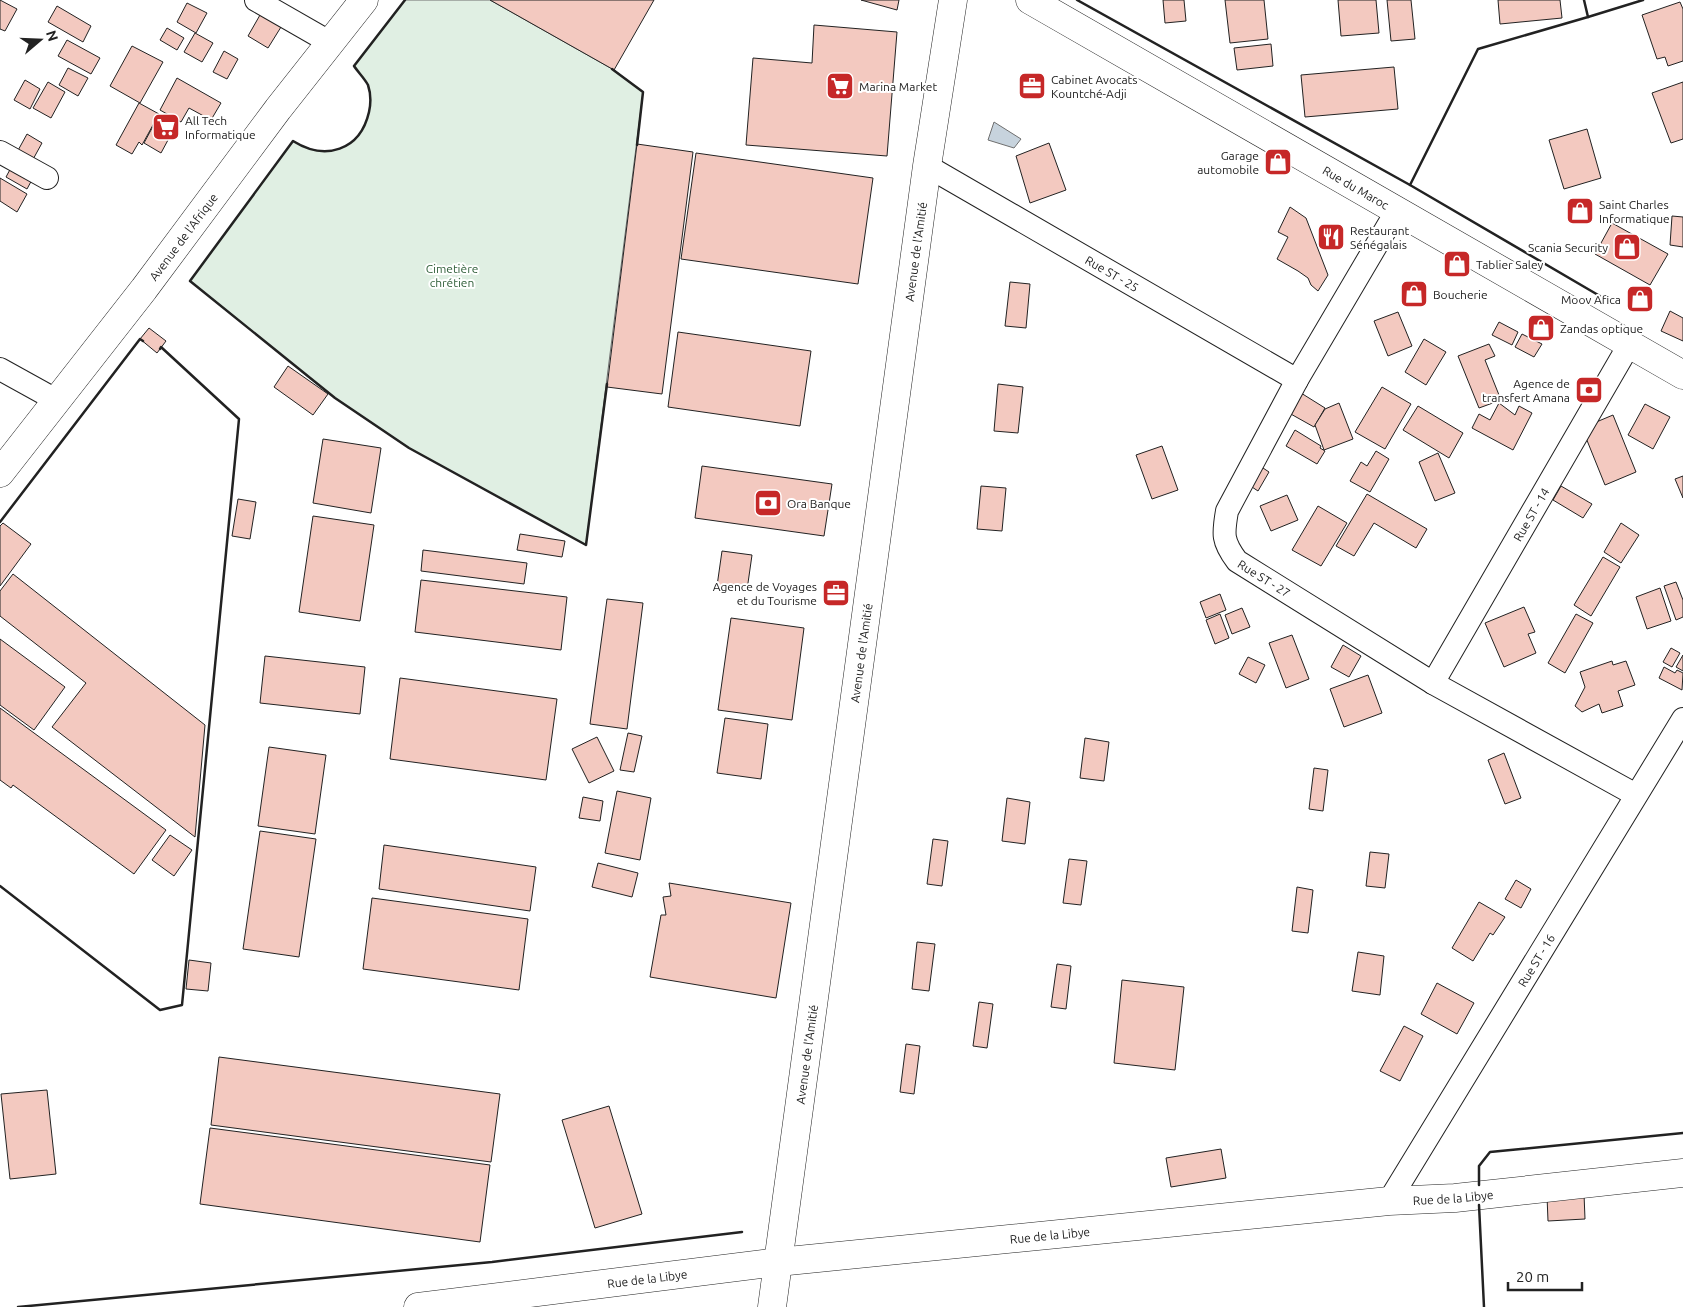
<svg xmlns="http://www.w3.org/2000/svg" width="1683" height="1307" viewBox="0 0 1683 1307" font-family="Ubuntu,sans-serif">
<rect width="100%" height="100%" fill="#fff"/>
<path fill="#e0efe3" stroke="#6f6f6f" d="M405,0H490L614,70L643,92L586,545L409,448L335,398L190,281L293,141C325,161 360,151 369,112C371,103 371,94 368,85C365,79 358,72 354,66Z"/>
<polygon fill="#c7d3dd" stroke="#6f6f6f" points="994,122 1021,139 1014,148 988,140"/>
<g fill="#f3c9c0" stroke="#222">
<polygon points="0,0 17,9 5,31 0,29"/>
<polygon points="490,0 654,0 614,70"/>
<polygon points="861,0 899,0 897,10"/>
<polygon points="1163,0 1184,0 1186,21 1165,23"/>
<polygon points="1225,0 1264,0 1268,39 1230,43"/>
<polygon points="1338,0 1376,0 1379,33 1341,36"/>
<polygon points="1387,0 1411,0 1415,39 1391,41"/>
<polygon points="1498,0 1560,0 1562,18 1500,24"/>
<polygon points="1680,2 1683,9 1683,61 1668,66 1665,57 1657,59 1642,15"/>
<polygon points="187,3 207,13 196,33 177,22"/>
<polygon points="57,6 91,26 83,42 48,22"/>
<polygon points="260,15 281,27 268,48 248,36"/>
<polygon points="814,25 897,32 887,156 746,145 753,58 812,63"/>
<polygon points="167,28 184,38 177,50 160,40"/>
<polygon points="195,33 213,43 202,62 184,52"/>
<polygon points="67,40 100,58 91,74 58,56"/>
<polygon points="1271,44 1273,66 1237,70 1234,48"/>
<polygon points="132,46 163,62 140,103 110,86"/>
<polygon points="224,51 238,59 227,79 213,72"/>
<polygon points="1394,67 1398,109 1305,117 1301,75"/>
<polygon points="68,68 88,78 78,96 59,85"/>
<polygon points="177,78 221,103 211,120 189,108 181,122 160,110"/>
<polygon points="25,80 40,89 30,109 14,100"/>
<polygon points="48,82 65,92 51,118 33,108"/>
<polygon points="1683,82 1683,139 1671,143 1652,93"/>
<polygon points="139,103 159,114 142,145 139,142 132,154 116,145"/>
<polygon points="158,117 175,127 161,153 144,143"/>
<polygon points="1587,129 1601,178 1564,189 1549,140"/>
<polygon points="27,134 42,143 31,163 16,154"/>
<polygon points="1049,143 1066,190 1030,203 1016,156"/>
<polygon points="637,144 693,152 662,394 607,387"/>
<polygon points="696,153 873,178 858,284 681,259"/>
<polygon points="13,164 34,176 27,189 6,177"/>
<polygon points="0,178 27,194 17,212 0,201"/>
<polygon points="1290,207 1306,218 1328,275 1318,291 1311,285 1308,278 1298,271 1277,259 1288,237 1278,232"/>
<polygon points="1672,216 1683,217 1683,247 1670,245"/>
<polygon points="1612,223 1668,254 1650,285 1595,254"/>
<polygon points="1010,282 1030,284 1026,328 1005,326"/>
<polygon points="1670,311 1683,318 1683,341 1661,331"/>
<polygon points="1398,312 1412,346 1388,356 1374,321"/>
<polygon points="1499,322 1518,332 1512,345 1492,335"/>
<polygon points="149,328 166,341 157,353 140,339"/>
<polygon points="678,332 811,351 800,426 668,407"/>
<polygon points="1522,334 1542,344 1534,357 1515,347"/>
<polygon points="1424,339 1446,352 1426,385 1405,372"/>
<polygon points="1489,344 1495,356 1485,360 1501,400 1479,408 1458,356"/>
<polygon points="288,366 328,394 313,415 274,387"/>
<polygon points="998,384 1023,387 1018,433 994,431"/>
<polygon points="1382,387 1411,404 1385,449 1355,432"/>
<polygon points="1301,393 1325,408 1314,427 1289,413"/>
<polygon points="1339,403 1353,439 1324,450 1315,425 1325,409"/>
<polygon points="1499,403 1515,415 1519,406 1532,413 1513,450 1472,428 1479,414 1490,420"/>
<polygon points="1645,404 1670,417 1653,449 1628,435"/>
<polygon points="1418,406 1463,433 1449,458 1403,430"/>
<polygon points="1613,415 1636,472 1605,485 1582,428"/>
<polygon points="1295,430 1321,446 1320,448 1325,451 1317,464 1286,446"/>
<polygon points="323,439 381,448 371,513 313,503"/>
<polygon points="1162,446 1178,490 1152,499 1136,455"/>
<polygon points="1376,451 1389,459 1370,492 1350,481 1361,462 1367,466"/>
<polygon points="1438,453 1455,493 1435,501 1419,462"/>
<polygon points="702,466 832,484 824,536 695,518"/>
<polygon points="1260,466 1269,472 1258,491 1249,485"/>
<polygon points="1683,476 1683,498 1675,479"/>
<polygon points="981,486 1006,488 1002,531 977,529"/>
<polygon points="1561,486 1592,504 1583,518 1553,500"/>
<polygon points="1367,494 1427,529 1416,548 1374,523 1354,556 1336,546"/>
<polygon points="1287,495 1298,520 1271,531 1260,506"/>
<polygon points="238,499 256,502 250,539 232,536"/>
<polygon points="1318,506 1347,523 1321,566 1292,550"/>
<polygon points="313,516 374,525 360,621 299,612"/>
<polygon points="3,523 31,544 0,586 0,526"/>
<polygon points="1621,523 1639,535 1621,563 1604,552"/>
<polygon points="520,534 565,541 562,557 517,550"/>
<polygon points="423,550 527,563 524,584 421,571"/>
<polygon points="722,551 752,555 747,590 717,586"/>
<polygon points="1603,557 1620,567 1591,616 1574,605"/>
<polygon points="13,574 205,725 195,837 52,727 86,683 0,616 0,591"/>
<polygon points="421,580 567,597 561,650 415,632"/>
<polygon points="1676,582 1683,600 1683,617 1676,620 1664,586"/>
<polygon points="1660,588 1671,621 1647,629 1636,597"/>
<polygon points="1220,594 1226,610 1206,618 1200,602"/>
<polygon points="607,599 643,603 627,729 590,724"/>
<polygon points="1524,607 1535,632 1528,634 1536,653 1504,667 1485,623"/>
<polygon points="1242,608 1250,627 1232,634 1225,615"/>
<polygon points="1220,614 1229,638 1215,644 1206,620"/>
<polygon points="1576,614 1593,623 1565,673 1548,663"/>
<polygon points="731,618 804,628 792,720 718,710"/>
<polygon points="1292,635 1309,679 1286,688 1269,643"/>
<polygon points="0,639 65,687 34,730 0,705"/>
<polygon points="1343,645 1361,656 1349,677 1331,667"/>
<polygon points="1671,648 1680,653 1672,667 1663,662"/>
<polygon points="1683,655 1683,671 1676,667"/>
<polygon points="265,656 365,667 360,714 260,703"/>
<polygon points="1248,657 1265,665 1256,683 1239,674"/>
<polygon points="1612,661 1613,665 1626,661 1635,685 1618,691 1623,706 1602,713 1599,704 1582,712 1575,706 1585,687 1580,672"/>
<polygon points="1664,667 1675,673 1677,670 1683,673 1682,690 1659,678"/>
<polygon points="1368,675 1382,713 1344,727 1330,689"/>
<polygon points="400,678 557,699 546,780 390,759"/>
<polygon points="0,708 166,830 134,874 13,785 11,788 0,780"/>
<polygon points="725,718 768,724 761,779 717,773"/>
<polygon points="628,733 642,736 634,772 620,770"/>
<polygon points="597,737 614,771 589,783 572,749"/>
<polygon points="1085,738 1109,742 1104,781 1080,778"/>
<polygon points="269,747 326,755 315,834 258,826"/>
<polygon points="1504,753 1521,798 1505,804 1488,760"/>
<polygon points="1314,768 1328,770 1323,811 1309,809"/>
<polygon points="617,791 651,798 640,860 605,853"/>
<polygon points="583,797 603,801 600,821 579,818"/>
<polygon points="1007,798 1030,802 1025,844 1002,841"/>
<polygon points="260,831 316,839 299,957 243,949"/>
<polygon points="170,835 192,850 174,876 152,860"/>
<polygon points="933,839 948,841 942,886 927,884"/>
<polygon points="384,845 536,867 530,911 379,889"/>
<polygon points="1370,852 1389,854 1385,888 1366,886"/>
<polygon points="1069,859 1087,861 1081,905 1063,903"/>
<polygon points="598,863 638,873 632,897 592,887"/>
<polygon points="1516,880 1531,889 1521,908 1505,899"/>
<polygon points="669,883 791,903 776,998 650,977 661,915 666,915 663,897 671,896"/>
<polygon points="1297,887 1313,890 1308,933 1292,931"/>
<polygon points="372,898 528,919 519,990 363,969"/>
<polygon points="1479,902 1505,917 1493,935 1490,933 1473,961 1452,948"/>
<polygon points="917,942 935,944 929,991 912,989"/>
<polygon points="1358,952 1384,956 1380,995 1352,991"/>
<polygon points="189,960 211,963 208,991 186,989"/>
<polygon points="1057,964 1071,966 1066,1009 1051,1007"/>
<polygon points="1122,980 1184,987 1175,1070 1114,1063"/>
<polygon points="1437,983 1474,1003 1457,1034 1421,1014"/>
<polygon points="979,1002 993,1004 987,1048 973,1046"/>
<polygon points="1404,1026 1423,1036 1400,1081 1380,1071"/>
<polygon points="906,1044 920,1046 914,1094 900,1092"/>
<polygon points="219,1057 500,1094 491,1162 211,1125"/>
<polygon points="47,1090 56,1174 10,1179 1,1094"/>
<polygon points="609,1106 642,1214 595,1228 562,1120"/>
<polygon points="210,1128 490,1165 480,1242 200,1204"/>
<polygon points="1221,1149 1226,1178 1171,1187 1166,1158"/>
<polygon points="1584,1194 1585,1219 1548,1221 1547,1196"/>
</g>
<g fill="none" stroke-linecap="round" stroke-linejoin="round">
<g stroke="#222" stroke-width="24">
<g id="street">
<polyline points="256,0 331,43"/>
<polyline points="0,152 47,178"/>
<path id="s1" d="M927,166L1297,380"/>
<path id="s2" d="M1396,212L1297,380L1227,511C1223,534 1222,541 1237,561L1433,683L1636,795"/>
<polyline points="0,369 56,400"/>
<path id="s3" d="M1433,683L1629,345"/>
<path id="s4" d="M1389,1201L1683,719"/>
</g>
</g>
<g stroke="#222" stroke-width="29">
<g id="secondary">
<path id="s5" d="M1030,0L1683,375"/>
<path id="s6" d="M0,473L144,289L278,109L364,0"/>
<path id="s7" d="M418,1307L778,1262L1389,1201L1455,1198L1683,1173"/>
</g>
</g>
<g stroke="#222" stroke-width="29">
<g id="primary">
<path id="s8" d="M772,1307L927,166L953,0"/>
</g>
</g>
<use href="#street" stroke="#fff" stroke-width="22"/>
<use href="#secondary" stroke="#fff" stroke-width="28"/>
<use href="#primary" stroke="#fff" stroke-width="28"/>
<g stroke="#222" stroke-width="2.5">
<path d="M405,0L354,66C358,72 365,79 368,85C371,94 371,103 369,112C360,151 325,161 293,141L190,281L335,398L409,448L586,545L607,384"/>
<polyline points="1077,0 1410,185 1605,299"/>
<polyline points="1588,17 1643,0"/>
<polyline points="612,69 643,92 637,145"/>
<polyline points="1410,185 1478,49 1588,17 1584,0"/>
<polyline points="0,522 140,339 143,341"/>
<polyline points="0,886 160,1010 182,1005 239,419 161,347 160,349"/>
<polyline points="1479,1185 1479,1166 1490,1152 1683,1133"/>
<polyline points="1479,1205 1484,1307"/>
<polyline points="18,1307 492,1262 742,1232"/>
</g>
</g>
<defs>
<g id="supermarket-square" transform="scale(1.4375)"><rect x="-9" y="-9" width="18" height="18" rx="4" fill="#c62828" stroke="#fff"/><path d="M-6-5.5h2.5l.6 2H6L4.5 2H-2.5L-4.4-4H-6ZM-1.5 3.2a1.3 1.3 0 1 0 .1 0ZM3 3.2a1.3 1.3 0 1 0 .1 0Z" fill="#fff"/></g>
<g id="office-square" transform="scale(1.4375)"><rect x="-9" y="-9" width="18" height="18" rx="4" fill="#c62828" stroke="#fff"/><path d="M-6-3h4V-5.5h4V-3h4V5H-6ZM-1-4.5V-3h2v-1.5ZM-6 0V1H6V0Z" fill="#fff"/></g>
<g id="shop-square" transform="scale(1.4375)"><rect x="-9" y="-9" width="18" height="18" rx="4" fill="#c62828" stroke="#fff"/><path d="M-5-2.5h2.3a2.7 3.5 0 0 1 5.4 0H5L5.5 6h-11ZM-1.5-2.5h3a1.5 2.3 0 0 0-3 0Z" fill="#fff"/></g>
<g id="restaurant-square" transform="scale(1.4375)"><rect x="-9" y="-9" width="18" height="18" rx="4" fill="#c62828" stroke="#fff"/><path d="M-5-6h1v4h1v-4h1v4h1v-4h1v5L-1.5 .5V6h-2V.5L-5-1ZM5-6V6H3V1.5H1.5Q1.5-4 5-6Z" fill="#fff"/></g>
<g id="bank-square" transform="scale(1.4375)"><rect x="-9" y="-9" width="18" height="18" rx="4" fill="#c62828" stroke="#fff"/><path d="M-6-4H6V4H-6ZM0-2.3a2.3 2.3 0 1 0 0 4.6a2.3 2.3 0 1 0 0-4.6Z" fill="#fff"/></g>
</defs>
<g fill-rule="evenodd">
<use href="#supermarket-square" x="840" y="86"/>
<use href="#office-square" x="1032" y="86"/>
<use href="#supermarket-square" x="166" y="127"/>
<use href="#shop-square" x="1278" y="162"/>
<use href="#shop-square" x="1580" y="211"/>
<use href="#restaurant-square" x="1331" y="237"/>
<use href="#shop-square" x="1627" y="247"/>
<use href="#shop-square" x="1457" y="264"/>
<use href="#shop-square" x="1414" y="294"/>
<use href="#shop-square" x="1640" y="299"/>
<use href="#shop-square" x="1541" y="328"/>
<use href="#bank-square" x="1589" y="390"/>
<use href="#bank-square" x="768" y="503"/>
<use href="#office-square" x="836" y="593"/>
</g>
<g text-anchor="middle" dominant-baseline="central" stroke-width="4" stroke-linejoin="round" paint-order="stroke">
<g font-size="12" fill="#222" stroke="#fff" text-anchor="start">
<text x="1051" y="79">Cabinet Avocats<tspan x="1051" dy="14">Kountché-Adji</tspan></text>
<text x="859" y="86">Marina Market</text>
<text x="185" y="120">All Tech<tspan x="185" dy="14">Informatique</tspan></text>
<text x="1259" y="155" text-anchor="end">Garage<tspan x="1259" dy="14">automobile</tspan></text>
<text x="1599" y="204">Saint Charles<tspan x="1599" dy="14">Informatique</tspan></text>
<text x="1350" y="230">Restaurant<tspan x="1350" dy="14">Sénégalais</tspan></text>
<text x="1608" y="247" text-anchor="end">Scania Security</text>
<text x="1476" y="264">Tablier Saley</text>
<text x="1433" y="294">Boucherie</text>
<text x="1621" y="299" text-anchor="end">Moov Afica</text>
<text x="1560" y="328">Zandas optique</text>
<text x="1570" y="383" text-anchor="end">Agence de<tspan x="1570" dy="14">transfert Amana</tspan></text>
<text x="787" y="503">Ora Banque</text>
<text x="817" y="586" text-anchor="end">Agence de Voyages<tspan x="817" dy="14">et du Tourisme</tspan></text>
</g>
<g font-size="12" fill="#222" stroke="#fff">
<text stroke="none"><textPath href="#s5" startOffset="376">Rue du Maroc</textPath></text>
<text stroke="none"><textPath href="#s6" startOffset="299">Avenue de l'Afrique</textPath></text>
<text stroke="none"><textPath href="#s8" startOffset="1065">Avenue de l'Amitié</textPath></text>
<text stroke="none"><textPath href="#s1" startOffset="214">Rue ST - 25</textPath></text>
<text stroke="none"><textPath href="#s3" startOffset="195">Rue ST - 14</textPath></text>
<text stroke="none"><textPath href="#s2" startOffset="429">Rue ST - 27</textPath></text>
<text stroke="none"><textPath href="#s8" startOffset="660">Avenue de l'Amitié</textPath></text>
<text stroke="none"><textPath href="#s4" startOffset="282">Rue ST - 16</textPath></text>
<text stroke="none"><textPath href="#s8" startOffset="255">Avenue de l'Amitié</textPath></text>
<text stroke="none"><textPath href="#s7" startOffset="1041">Rue de la Libye</textPath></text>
<text stroke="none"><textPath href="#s7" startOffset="636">Rue de la Libye</textPath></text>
<text stroke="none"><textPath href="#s7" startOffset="231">Rue de la Libye</textPath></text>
</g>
<g font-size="12" fill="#2f5e38" stroke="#fff">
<text x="452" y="268">Cimetière<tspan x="452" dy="14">chrétien</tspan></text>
</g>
</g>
<g transform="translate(40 40) rotate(71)" stroke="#ffffff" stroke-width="4" paint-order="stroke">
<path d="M0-4L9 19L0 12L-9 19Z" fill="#222222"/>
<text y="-8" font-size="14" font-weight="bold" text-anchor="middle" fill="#222222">N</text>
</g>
<path d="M1508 1282v8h74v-8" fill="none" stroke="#222222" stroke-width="2.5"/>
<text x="1516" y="1282" font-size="15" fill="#222222" stroke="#ffffff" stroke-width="4" paint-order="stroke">20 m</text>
</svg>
